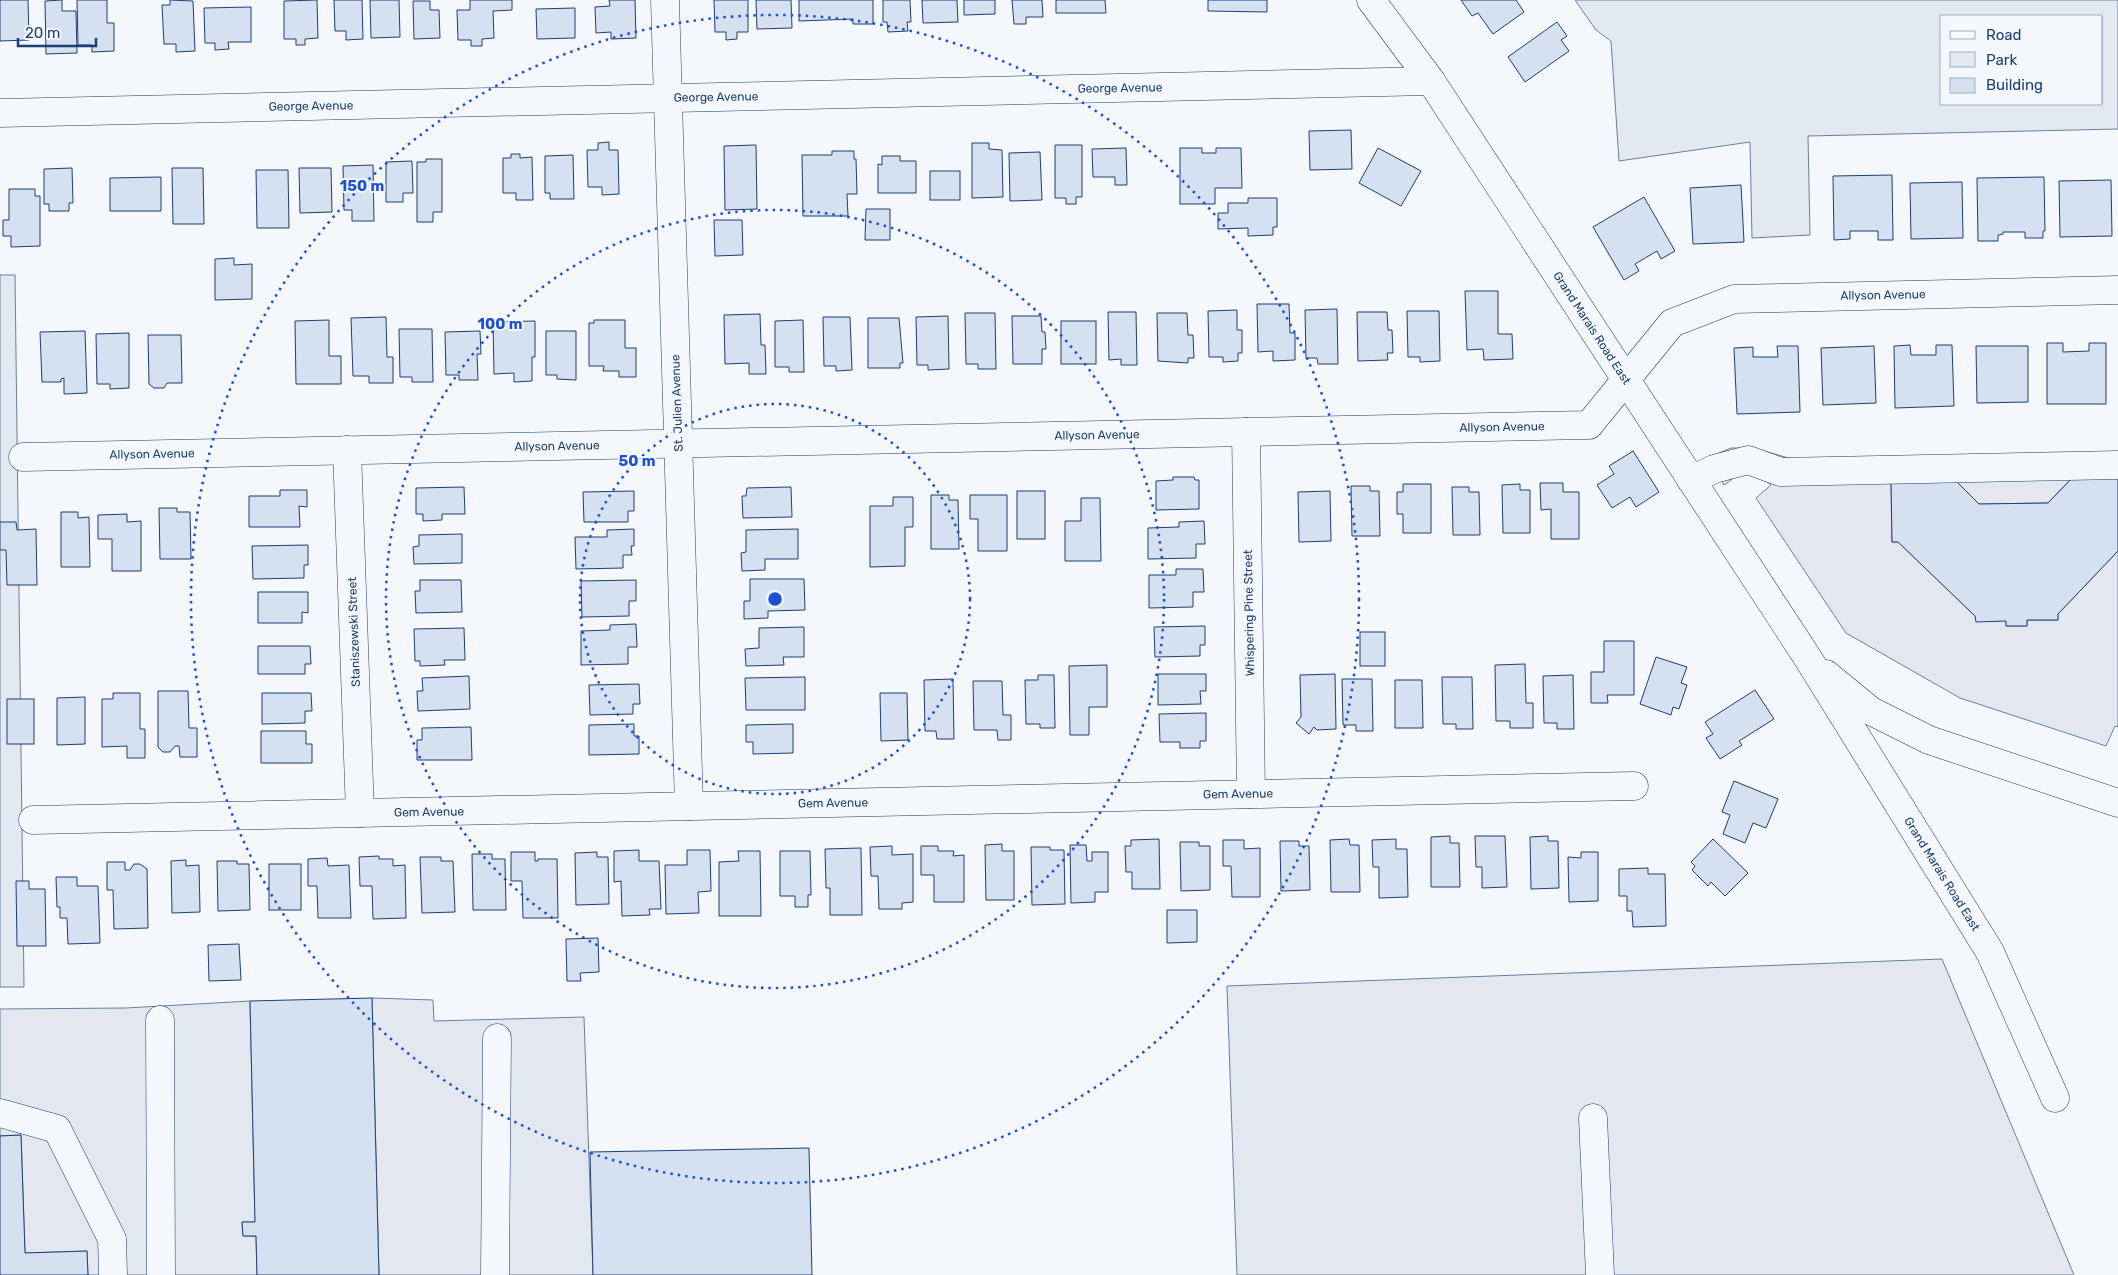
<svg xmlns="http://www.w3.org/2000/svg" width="2118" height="1275" viewBox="0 0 2118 1275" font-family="Rubik,sans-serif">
<rect width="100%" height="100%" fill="#f4f7fb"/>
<g fill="#e3e9f0" stroke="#687fa3" fill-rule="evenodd">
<path d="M1575,0H2118V129L1808,136L1810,235L1752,238L1750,142L1619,161L1611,41L1596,30ZM2102,16V104H1942V16Z"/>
<polygon points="0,275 15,275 24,987 0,987"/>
</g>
<g fill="#e3e8f0" stroke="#687fa3">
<polygon points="1731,448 1754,448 1799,461 2073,477 2048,503 1979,504 1954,479 1891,481 1892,542 1898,542 1975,616 2006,621 2006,626 2027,626 2027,620 2058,620 2058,614 2118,551 2118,727 2115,726 2106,746 1960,698 1846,633 1756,498 1771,485 1759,475 1742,472 1724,485 1707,458"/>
<polygon points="1942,959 2074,1275 1237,1275 1227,986"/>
<polygon points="372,998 433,1000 434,1021 584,1017 593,1275 379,1275"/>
<polygon points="250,1001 255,1222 242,1222 243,1236 256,1236 257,1275 88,1275 87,1251 25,1253 21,1135 0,1136 0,1009 126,1008"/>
</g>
<g fill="#d5e0f0" stroke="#1d3f73">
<polygon points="0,0 28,0 29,40 0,41"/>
<polygon points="62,0 62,11 76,11 77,53 46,54 45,1"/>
<polygon points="77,0 107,0 107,23 114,23 114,51 92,52 92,45 78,45"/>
<polygon points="170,0 193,1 195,51 176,52 176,44 164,44 162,5 170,5"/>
<polygon points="317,0 318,38 305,39 305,45 296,45 296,39 284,39 284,1"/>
<polygon points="334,0 362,0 363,39 346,40 346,31 335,31"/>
<polygon points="370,0 399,0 400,37 371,38"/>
<polygon points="470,0 512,0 512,10 493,11 494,38 482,39 482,46 471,46 471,40 458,40 457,10 470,10"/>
<polygon points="609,0 635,0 636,38 611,39 611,32 596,33 595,7 610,6"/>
<polygon points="714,0 748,0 748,32 737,32 737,39 726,40 726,32 715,32"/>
<polygon points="756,0 791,0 792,28 757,29"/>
<polygon points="799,0 873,0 873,24 853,24 853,19 799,21"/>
<polygon points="883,0 910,0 911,22 907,22 908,31 888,32 887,22 883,22"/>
<polygon points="922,0 957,0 958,22 923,23"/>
<polygon points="964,0 995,0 995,14 964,15"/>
<polygon points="1012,0 1042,0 1043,17 1026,17 1026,24 1014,24"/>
<polygon points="1056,0 1105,0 1106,13 1056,13"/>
<polygon points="1208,0 1267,0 1267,12 1208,11"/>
<polygon points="1461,0 1516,0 1524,12 1493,34 1478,13 1472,16"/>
<polygon points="413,1 430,1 430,10 439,10 440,38 414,39"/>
<polygon points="251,7 251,42 228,42 229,49 215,50 215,43 205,43 204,8"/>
<polygon points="575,8 575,38 537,39 536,9"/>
<polygon points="1557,22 1567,36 1561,40 1569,51 1525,82 1508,57"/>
<polygon points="1351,130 1352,169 1310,170 1309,131"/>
<polygon points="609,142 609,150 618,150 619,194 602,195 602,187 588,187 587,150 598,150 598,143"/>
<polygon points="972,143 989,143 989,149 1002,150 1003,197 972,198"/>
<polygon points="756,145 757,209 725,210 724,146"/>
<polygon points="1055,145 1082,145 1082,197 1076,197 1076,204 1066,204 1066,198 1055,198"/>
<polygon points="1126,148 1127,185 1115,185 1115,177 1093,177 1092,149"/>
<polygon points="1180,148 1202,148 1202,153 1216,153 1216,148 1241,148 1242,188 1215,188 1215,204 1180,204"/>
<polygon points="1378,148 1421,171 1401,206 1359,183"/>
<polygon points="832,151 854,151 854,159 856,159 857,194 847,194 848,216 803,216 802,155 832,155"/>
<polygon points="1040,152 1042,200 1010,201 1009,153"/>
<polygon points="511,154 520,154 520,158 532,157 533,200 516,200 516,193 503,193 503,158 511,158"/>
<polygon points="573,155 574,199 550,199 550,193 545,193 545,156"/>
<polygon points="882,156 900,156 900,161 916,161 916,193 878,193 878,164 882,165"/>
<polygon points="426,159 442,159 442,212 433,212 433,222 417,222 417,162 426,162"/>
<polygon points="412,161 413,193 403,193 403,202 386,202 386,162"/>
<polygon points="373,165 374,221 352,221 352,210 344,210 343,166"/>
<polygon points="72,168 73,203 69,203 69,211 49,211 49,204 44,204 44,169"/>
<polygon points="172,168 203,168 204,224 173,224"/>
<polygon points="299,168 331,168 332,212 300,213"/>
<polygon points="256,170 288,170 289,228 257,228"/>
<rect x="930" y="171" width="30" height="29"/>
<polygon points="1892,175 1893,240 1878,240 1878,231 1850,231 1850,239 1834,240 1833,176"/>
<polygon points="161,177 161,211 110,211 110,178"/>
<polygon points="2044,177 2045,231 2043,231 2043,238 2025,238 2025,232 2003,232 2003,234 1998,235 1998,241 1978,241 1977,178"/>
<polygon points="2111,180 2112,236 2060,237 2059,181"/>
<polygon points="1962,182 1963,238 1911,239 1910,183"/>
<polygon points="1741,185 1744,242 1693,244 1690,188"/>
<polygon points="9,189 35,189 35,196 40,196 40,246 11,247 11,236 3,236 3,220 9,220"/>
<polygon points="1644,197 1675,251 1661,259 1657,251 1635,264 1639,271 1624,280 1593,227"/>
<polygon points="1248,198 1277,198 1277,227 1273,227 1273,235 1248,236 1248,228 1218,229 1218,213 1228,213 1228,203 1248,203"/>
<polygon points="866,209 890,209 890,240 865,240"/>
<polygon points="714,220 742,220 743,255 715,256"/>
<polygon points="234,258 234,265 252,264 252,299 215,300 215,259"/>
<polygon points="1465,291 1498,291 1498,334 1512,334 1513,359 1484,360 1483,349 1467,350"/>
<polygon points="1257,304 1289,304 1290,333 1295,333 1295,360 1273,361 1273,351 1258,352"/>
<polygon points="1337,309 1338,364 1318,364 1317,358 1306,358 1305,310"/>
<polygon points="1237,310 1237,330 1242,330 1242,353 1238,353 1238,361 1223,362 1223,357 1209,357 1208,311"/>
<polygon points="1407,311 1439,311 1440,361 1420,362 1420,357 1408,357"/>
<polygon points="1108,312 1136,312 1137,365 1121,365 1121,359 1109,360"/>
<polygon points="1357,312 1387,312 1388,330 1392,330 1393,353 1387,353 1388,360 1358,361"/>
<polygon points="965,313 995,313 996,369 978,369 978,364 966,364"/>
<polygon points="1157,313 1187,313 1188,335 1193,335 1194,358 1188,358 1188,363 1158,361"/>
<polygon points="760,314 761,345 765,345 766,374 749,374 749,363 725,364 724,315"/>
<polygon points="948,316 949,369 928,370 928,365 917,365 916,317"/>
<polygon points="1012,316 1041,316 1042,332 1045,332 1046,349 1042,349 1042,364 1013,364"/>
<polygon points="386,317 387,357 393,357 393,383 369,383 369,376 353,376 351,318"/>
<polygon points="823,317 850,317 852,370 836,371 836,366 824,366"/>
<polygon points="868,318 899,318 903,363 900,363 900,368 868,368"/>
<polygon points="329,320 329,356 341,356 341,384 296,384 295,321"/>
<polygon points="594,320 625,320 625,348 636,348 636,377 619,377 619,371 603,371 604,366 589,366 589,323 594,323"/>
<polygon points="803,320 804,372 789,372 789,367 775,367 775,321"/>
<polygon points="535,321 535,357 532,357 532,381 514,382 514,373 494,374 493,322"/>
<rect x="1061" y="321" width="35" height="43"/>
<polygon points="399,329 432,329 433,382 412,382 412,377 400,377"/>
<polygon points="85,331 87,393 64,394 64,378 61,379 61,382 42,382 40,332"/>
<polygon points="480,331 481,354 477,354 478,380 459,380 459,375 446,375 445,332"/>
<polygon points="546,331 576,331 576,380 557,379 557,375 546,375"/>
<polygon points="129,333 129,388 110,389 110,384 97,384 96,334"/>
<polygon points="148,335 181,335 182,383 167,383 164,388 154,388 149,384"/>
<polygon points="2047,343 2063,343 2063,352 2089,351 2089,343 2106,343 2106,404 2047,404"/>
<polygon points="1910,345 1911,355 1936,355 1936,345 1952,345 1954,406 1895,408 1894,346"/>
<polygon points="1777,346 1798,346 1800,412 1737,414 1734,348 1753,347 1753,357 1778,357"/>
<polygon points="1874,346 1876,403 1823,405 1821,348"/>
<polygon points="1976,346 2028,346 2028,402 1977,403"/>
<polygon points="1633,451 1659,492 1636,507 1630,497 1612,508 1597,485 1614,474 1609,466"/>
<polygon points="2118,476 2118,551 2058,614 2058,620 2027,620 2027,626 2006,626 2006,621 1976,622 1975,616 1898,542 1892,542 1891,481 1954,479 1979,504 2048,503 2073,477"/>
<polygon points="1173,477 1194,477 1195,480 1199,480 1199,509 1156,510 1156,481 1173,480"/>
<polygon points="1540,483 1563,483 1563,492 1579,492 1579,539 1551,539 1551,509 1541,510"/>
<polygon points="1403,484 1431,484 1431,533 1403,533 1403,514 1397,514 1397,492 1403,492"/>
<polygon points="1520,484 1520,490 1530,490 1530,533 1503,533 1502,485"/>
<polygon points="1351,486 1370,486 1370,491 1379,491 1380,536 1352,536"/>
<polygon points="464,487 465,514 442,514 442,520 423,521 423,514 416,514 416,488"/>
<polygon points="791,487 792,517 743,518 742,496 746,496 747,488"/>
<polygon points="1452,487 1469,487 1469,492 1479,492 1480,535 1453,535"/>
<polygon points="280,490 307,490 307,507 299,506 300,527 249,527 249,496 280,496"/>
<polygon points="634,491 634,511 628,511 628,522 584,522 583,492"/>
<rect x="1017" y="491" width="28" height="48"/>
<polygon points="1330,491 1331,541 1299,542 1298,492"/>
<polygon points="931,495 949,495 949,500 958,500 959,549 931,549"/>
<polygon points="970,495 1007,495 1007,551 978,551 978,519 970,519"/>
<polygon points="893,497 913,497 913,527 905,527 905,566 870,567 870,506 893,506"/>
<polygon points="1081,498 1100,498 1101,561 1065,561 1065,521 1081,521"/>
<polygon points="159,508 177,508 177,512 190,512 191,559 160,559"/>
<polygon points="61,512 78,512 78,518 89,517 90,567 61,567"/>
<polygon points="127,514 127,522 141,521 141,571 112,571 112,539 98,539 98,515"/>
<polygon points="1204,521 1205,544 1196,544 1196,558 1148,559 1148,528 1179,527 1179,522"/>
<polygon points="0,522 16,522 17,530 36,529 37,585 7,585 6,550 0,550"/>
<polygon points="634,529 634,546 631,546 632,555 623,555 623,568 576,569 575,537 607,537 607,530"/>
<polygon points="798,529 798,559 765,559 765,570 742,571 741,553 746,552 746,530"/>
<polygon points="462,534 462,563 414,564 413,547 419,546 419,535"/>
<polygon points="308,545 308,565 304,565 304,578 253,579 252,546"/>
<polygon points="1176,569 1203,569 1204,592 1193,592 1193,607 1149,608 1149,575 1176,575"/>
<polygon points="750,579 804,579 805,610 768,611 768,618 744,619 744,601 750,601"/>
<polygon points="420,580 461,580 462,612 416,613 415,591 420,591"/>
<polygon points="636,580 636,601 629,601 629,616 582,617 581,581"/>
<polygon points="258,592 308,592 308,613 302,612 302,623 258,623"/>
<polygon points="636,624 637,647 628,647 628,664 581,665 581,631 610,630 610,625"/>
<polygon points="1205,626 1205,645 1200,645 1200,656 1155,657 1154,627"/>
<polygon points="804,627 804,657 783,657 784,665 746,666 745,649 759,648 759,628"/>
<polygon points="464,628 465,660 444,660 445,665 420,666 420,661 415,661 414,629"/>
<rect x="1360" y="632" width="25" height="34"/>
<polygon points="1604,641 1634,641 1634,695 1607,695 1608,703 1591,703 1591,672 1604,672"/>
<polygon points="258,646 310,646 311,664 305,664 305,674 258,674"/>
<polygon points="1656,657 1687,667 1681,683 1687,685 1679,709 1673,707 1671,715 1640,704"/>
<polygon points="1525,664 1526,703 1533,703 1533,728 1510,728 1510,721 1496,721 1495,665"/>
<polygon points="1107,665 1107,707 1089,707 1089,735 1070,735 1069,666"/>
<polygon points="1158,674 1206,674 1206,691 1200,691 1201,704 1158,705"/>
<polygon points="1335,674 1336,729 1317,730 1314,727 1309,734 1296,723 1301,717 1300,675"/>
<polygon points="1038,675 1054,675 1055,728 1040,728 1040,724 1026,724 1025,680 1038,680"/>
<polygon points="1573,675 1574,729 1557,729 1557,723 1544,723 1543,676"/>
<polygon points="469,676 470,709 418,711 417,691 423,691 422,678"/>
<polygon points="805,677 805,710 746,710 745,678"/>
<polygon points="1442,677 1472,677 1473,729 1456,729 1456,724 1443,724"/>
<polygon points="953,679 954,739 937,739 936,731 925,731 924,680"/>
<polygon points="1342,679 1372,679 1373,731 1356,731 1356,725 1343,725"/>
<polygon points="1395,680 1422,680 1423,728 1395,728"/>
<polygon points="973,681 1002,681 1003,715 1011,715 1011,740 998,740 997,730 974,730"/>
<polygon points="639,684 640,704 633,704 633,714 590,715 589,685"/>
<polygon points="1755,690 1774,719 1739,741 1742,745 1720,759 1706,738 1713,734 1705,722"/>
<polygon points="158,691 188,691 189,728 197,728 197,757 180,757 179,746 175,746 170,752 163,752 158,747"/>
<polygon points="113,693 140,693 140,729 145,729 145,758 127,758 127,746 102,747 102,699 113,699"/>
<polygon points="262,693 311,693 312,711 305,711 305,723 262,724"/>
<polygon points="880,693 907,693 908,740 881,741"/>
<polygon points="85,697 85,744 57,745 57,698"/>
<rect x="7" y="699" width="27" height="45"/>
<polygon points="1206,713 1206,741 1200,741 1200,748 1180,748 1180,742 1160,742 1159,714"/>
<polygon points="634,724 634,736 639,736 639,754 589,755 589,725"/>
<polygon points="793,724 793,753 753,754 753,742 746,742 746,725"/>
<polygon points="471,727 472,760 417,760 417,740 422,740 422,728"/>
<polygon points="261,731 306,731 306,744 312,744 312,763 261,763"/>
<polygon points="1734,781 1778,799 1766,828 1753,823 1745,843 1723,834 1730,815 1722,812"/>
<polygon points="1450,836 1450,843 1459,843 1460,887 1431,887 1431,837"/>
<polygon points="1475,836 1505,836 1507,887 1482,888 1482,867 1476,867"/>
<polygon points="1548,836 1548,841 1558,841 1559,888 1531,889 1530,837"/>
<polygon points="1159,839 1160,889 1132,889 1132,872 1126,872 1125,846 1131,846 1131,840"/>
<polygon points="1349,839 1350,845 1359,845 1360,892 1331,892 1330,840"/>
<polygon points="1396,839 1396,849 1407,849 1408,897 1379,898 1379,867 1373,867 1372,840"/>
<polygon points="1713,839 1748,873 1725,896 1711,882 1708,886 1692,870 1695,866 1691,862"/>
<polygon points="1223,840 1244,840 1244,849 1260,848 1260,897 1232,897 1231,866 1223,866"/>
<polygon points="1280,841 1299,841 1299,846 1309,846 1310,890 1281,891"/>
<polygon points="1180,842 1199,842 1199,846 1210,846 1210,890 1181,891"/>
<polygon points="1002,844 1002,851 1014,851 1014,900 986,900 985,845"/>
<polygon points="1070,845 1086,845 1087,861 1092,861 1092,852 1108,852 1108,892 1095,892 1095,902 1071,903"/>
<polygon points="892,846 892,855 913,854 913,902 902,903 902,909 879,909 878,876 871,876 870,847"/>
<polygon points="921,846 938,846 938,851 954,851 953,856 964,855 964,902 934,902 934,875 921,875"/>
<polygon points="1031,847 1050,847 1050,850 1064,850 1065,904 1032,905"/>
<polygon points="861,848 862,915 830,915 830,888 826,888 825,849"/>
<polygon points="639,850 639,861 659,861 661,909 649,909 650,915 622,916 621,881 614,882 614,851"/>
<polygon points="687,850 710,850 711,891 698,892 699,913 666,914 665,865 687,865"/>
<polygon points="738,851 760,851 761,916 719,916 719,862 739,861"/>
<polygon points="780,851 810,851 811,895 808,895 808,907 795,907 795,896 780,896"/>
<polygon points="511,852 535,852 535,861 538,861 538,859 557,859 558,918 523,918 522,881 511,881"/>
<polygon points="597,852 597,857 608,857 609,904 576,905 575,853"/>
<polygon points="1581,852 1598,852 1598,901 1569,902 1568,857 1581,858"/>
<polygon points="472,854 492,854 492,859 505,859 506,910 473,910"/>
<polygon points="379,856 379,859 393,859 393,866 405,865 406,918 373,919 372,886 360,886 359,857"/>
<polygon points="420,857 441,857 441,861 453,861 455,912 422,913"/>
<polygon points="327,858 328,866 349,865 351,918 318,918 317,886 308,886 308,859"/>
<polygon points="186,860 186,866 199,865 200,912 172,913 171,861"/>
<polygon points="217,861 237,861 237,864 249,864 250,910 218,911"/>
<polygon points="107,862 125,862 125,870 130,870 134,864 140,864 147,869 148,928 114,929 113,890 107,890"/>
<rect x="269" y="864" width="32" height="46"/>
<polygon points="1648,868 1648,874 1665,874 1666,926 1633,927 1632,911 1627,911 1627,896 1619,896 1619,869"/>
<polygon points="56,877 77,877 77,886 98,886 100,943 68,944 67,918 60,918 60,907 57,907"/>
<polygon points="16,881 29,881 29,889 45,889 46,946 17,946"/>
<polygon points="1167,910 1197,910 1197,942 1167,943"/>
<polygon points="598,938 599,972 580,973 581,981 567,981 566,939"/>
<polygon points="239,944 241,980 209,981 208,945"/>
<polygon points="372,998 379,1275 257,1275 256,1236 243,1236 242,1222 255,1222 250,1001"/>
<polygon points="21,1135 25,1253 87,1251 88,1275 0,1275 0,1136"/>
<polygon points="809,1148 812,1275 593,1275 590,1152"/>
</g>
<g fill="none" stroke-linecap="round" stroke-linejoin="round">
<g stroke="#1d3f73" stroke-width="29">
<g id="minor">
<polyline points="665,0 689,806"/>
<polyline points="1371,0 1431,81 1809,660 1990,952 2055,1098"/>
<polyline points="0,113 1431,81"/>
<polyline points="1246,432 1251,794"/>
<polyline points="347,450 360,813"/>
<polyline points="23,457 1589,425 1672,323 1734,299 2118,290"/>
<polyline points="1691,480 1714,469 1748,460 1781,472 2118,465"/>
<polyline points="1826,674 1871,711 1929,740 2118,803"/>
<polyline points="33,820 1634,786"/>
<polyline points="160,1020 161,1275"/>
<polyline points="0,1113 57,1129 112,1239 113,1275"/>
<polyline points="1593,1118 1600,1275"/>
<polyline points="495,1275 497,1038"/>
</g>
</g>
<use href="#minor" stroke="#f4f7fb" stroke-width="28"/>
</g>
<g fill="none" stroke="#1d4ed8" stroke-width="2.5" stroke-dasharray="2.5 5">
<circle cx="775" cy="599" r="195"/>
<circle cx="775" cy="599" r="389"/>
<circle cx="775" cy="599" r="584"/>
</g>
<g text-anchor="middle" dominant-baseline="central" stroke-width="4" stroke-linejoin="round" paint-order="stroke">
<g font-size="12" fill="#1d3f73" stroke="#f4f7fb">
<text transform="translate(1120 88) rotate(-1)">George Avenue</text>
<text transform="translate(716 97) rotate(-1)">George Avenue</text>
<text transform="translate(311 106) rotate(-1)">George Avenue</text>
<text transform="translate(1883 295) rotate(-1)">Allyson Avenue</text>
<text transform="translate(1592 328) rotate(57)">Grand Marais Road East</text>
<text transform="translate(677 403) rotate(-92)">St. Julien Avenue</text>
<text transform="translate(1502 427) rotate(-1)">Allyson Avenue</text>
<text transform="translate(1097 435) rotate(-1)">Allyson Avenue</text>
<text transform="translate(557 446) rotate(-1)">Allyson Avenue</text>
<text transform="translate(152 454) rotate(-1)">Allyson Avenue</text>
<text transform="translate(1249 613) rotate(-91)">Whispering Pine Street</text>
<text transform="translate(354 632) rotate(-92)">Staniszewski Street</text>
<text transform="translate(1238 794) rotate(-1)">Gem Avenue</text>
<text transform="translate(833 803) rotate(-1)">Gem Avenue</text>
<text transform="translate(429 812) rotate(-1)">Gem Avenue</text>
<text transform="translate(1942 874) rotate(58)">Grand Marais Road East</text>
</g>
</g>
<circle cx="775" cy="599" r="8" fill="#1d4ed8" stroke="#f4f7fb" stroke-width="2.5"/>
<g font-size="15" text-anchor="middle" font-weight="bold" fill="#1d4ed8" stroke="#f4f7fb" stroke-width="4" stroke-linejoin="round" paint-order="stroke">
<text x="362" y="191">150 m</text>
<text x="500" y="329">100 m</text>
<text x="637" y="466">50 m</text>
</g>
<rect x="1940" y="15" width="162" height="90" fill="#f4f7fb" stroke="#9eadc5"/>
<rect x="1950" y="31" width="25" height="8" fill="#f4f7fb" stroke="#9eadc5"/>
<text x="1986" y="40" font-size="15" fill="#1d3f73">Road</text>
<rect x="1950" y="52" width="25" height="15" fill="#e3e9f0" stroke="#9eadc5"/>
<text x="1986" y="65" font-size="15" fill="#1d3f73">Park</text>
<rect x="1950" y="78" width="25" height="15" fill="#d5e0f0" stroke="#9eadc5"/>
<text x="1986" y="90" font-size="15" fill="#1d3f73">Building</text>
<path d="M18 38v8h78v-8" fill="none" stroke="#1d3f73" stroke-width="2.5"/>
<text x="25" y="38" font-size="15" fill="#1d3f73" stroke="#f4f7fb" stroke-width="4" paint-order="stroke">20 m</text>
</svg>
